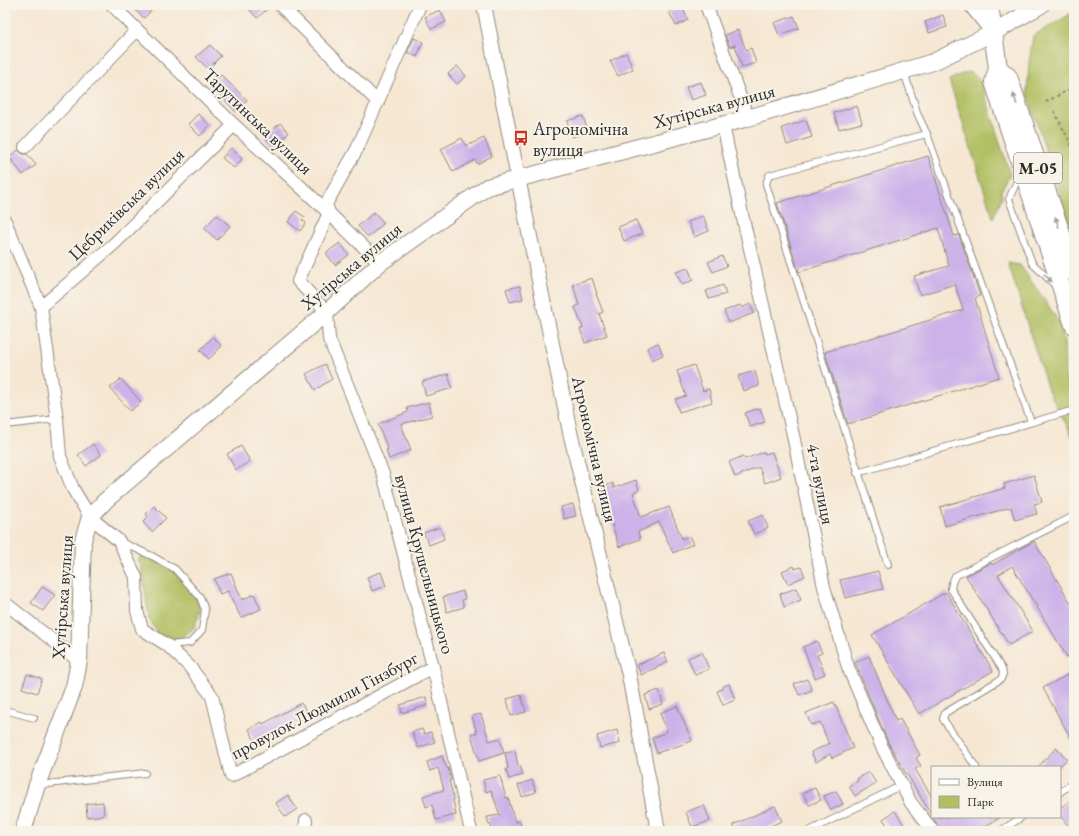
<svg xmlns="http://www.w3.org/2000/svg" width="1079" height="836" viewBox="0 0 1079 836" font-family="'EB Garamond',serif">
<rect width="100%" height="100%" fill="#f7f3e8"/>
<filter id="ink" filterUnits="userSpaceOnUse"><feTurbulence type="fractalNoise" baseFrequency=".025" numOctaves="2"/><feDisplacementMap in="SourceGraphic" scale="8" xChannelSelector="R" yChannelSelector="G"/><feConvolveMatrix kernelMatrix="1 2 1 2 8 2 1 2 1" color-interpolation-filters="sRGB"/></filter>
<filter id="wash" filterUnits="userSpaceOnUse"><feTurbulence type="fractalNoise" baseFrequency=".012" numOctaves="4" result="noise"/><feDisplacementMap in="SourceGraphic" scale="16" xChannelSelector="R" yChannelSelector="G"/><feGaussianBlur stdDeviation="0.9" result="paint"/><feColorMatrix in="noise" values="0 0 0 0 0 0 0 0 0 0 0 0 0 0 0 0 0 1.4 0 .05"/><feComposite in="paint" operator="in"/></filter>
<g filter="url(#wash)">
<rect width="100%" height="100%" fill="#f6e7d3"/>
<g fill="#b1bf62" stroke="#6e7546">
<polygon points="1074,12 1074,237 1027,93 1029,63 1033,36"/>
<polygon points="970,72 977,77 982,85 1010,175 1001,191 1002,197 993,218 949,80 964,73"/>
<polygon points="1008,263 1020,265 1060,323 1064,338 1065,375 1074,403 1074,439 1048,390"/>
<polygon points="146,556 162,563 172,570 183,581 198,601 200,611 194,628 180,639 173,641 157,633 149,618 144,584 141,566 138,561 140,557"/>
</g>
<g fill="none" stroke-linecap="round" stroke-linejoin="round">
<polyline stroke="#81bdf4" stroke-width="3" points="5,93 6,93"/>
</g>
<g id="blocks">
<g fill="#ccb2e9">
<polygon points="140,5 157,5 144,18 135,10"/>
<polygon points="254,5 272,5 257,18 249,9"/>
<polygon points="682,6 688,20 676,26 669,12"/>
<polygon points="440,10 446,22 431,29 425,17"/>
<polygon points="943,15 947,27 929,33 925,22"/>
<polygon points="794,16 799,28 779,35 774,23"/>
<polygon points="738,30 746,50 751,48 756,63 742,67 735,45 730,47 725,35"/>
<polygon points="414,38 423,42 417,57 407,52"/>
<polygon points="210,45 221,56 208,69 196,57"/>
<polygon points="626,53 633,69 618,76 610,61"/>
<polygon points="457,66 466,76 457,84 448,74"/>
<polygon points="221,75 247,100 236,111 211,86"/>
<polygon points="701,82 706,95 691,100 686,87"/>
<polygon points="857,106 862,123 839,129 834,113"/>
<polygon points="198,114 210,125 200,136 188,124"/>
<polygon points="583,116 588,132 572,137 567,121"/>
<polygon points="806,120 812,137 787,145 782,128"/>
<polygon points="280,123 289,133 274,146 265,137"/>
<polygon points="462,138 466,146 484,138 492,156 477,164 475,160 453,172 441,149"/>
<polygon points="231,148 242,159 234,168 222,158"/>
<polygon points="18,150 23,154 27,154 36,165 23,175 9,157"/>
<polygon points="928,156 954,236 959,235 974,278 980,296 975,298 999,377 848,424 825,352 963,310 955,284 920,295 914,276 949,266 938,228 799,272 777,203"/>
<polygon points="296,211 305,217 302,220 306,223 300,231 288,222"/>
<polygon points="374,212 384,223 368,237 358,226"/>
<polygon points="217,215 230,226 217,240 204,228"/>
<polygon points="703,216 709,231 694,237 688,222"/>
<polygon points="636,220 642,234 624,241 618,227"/>
<polygon points="340,243 349,255 335,265 326,253"/>
<polygon points="722,256 727,266 713,272 708,262"/>
<polygon points="688,268 693,280 682,285 676,272"/>
<polygon points="592,278 597,294 596,294 603,312 599,314 607,335 585,343 580,329 583,328 575,307 579,305 573,284"/>
<polygon points="723,285 726,294 709,299 706,291"/>
<polygon points="520,286 523,299 510,302 506,289"/>
<polygon points="750,304 754,313 729,323 724,311 740,305 742,308"/>
<polygon points="213,337 222,346 209,359 200,350"/>
<polygon points="658,343 663,355 652,360 647,348"/>
<polygon points="325,364 332,379 315,390 306,374"/>
<polygon points="694,365 703,391 709,389 712,402 679,412 675,399 686,396 677,371"/>
<polygon points="755,371 759,386 743,391 738,376"/>
<polygon points="448,374 452,388 426,396 422,382"/>
<polygon points="121,379 141,402 130,411 110,388"/>
<polygon points="429,402 432,416 401,424 411,450 389,459 386,450 388,450 378,424 408,412 407,408"/>
<polygon points="760,408 765,422 750,427 745,413"/>
<polygon points="93,444 101,455 86,466 78,455"/>
<polygon points="241,446 250,461 236,470 227,454"/>
<polygon points="764,452 765,454 772,452 781,477 765,483 759,467 735,477 729,462 743,456 745,459"/>
<polygon points="1034,475 1042,502 1034,504 1037,514 1015,520 1011,507 945,526 940,507 1005,488 1004,484"/>
<polygon points="636,480 639,490 633,493 641,517 669,507 682,539 689,536 693,544 673,553 659,522 638,532 640,539 619,547 607,508 610,507 602,487 613,483 614,488"/>
<polygon points="573,504 576,516 564,519 561,507"/>
<polygon points="154,506 166,518 152,532 143,522 148,517 146,514"/>
<polygon points="763,515 768,528 754,534 748,521"/>
<polygon points="440,527 444,539 429,545 424,533"/>
<polygon points="1034,541 1074,609 1074,653 1067,657 1012,566 998,575 1033,631 1009,645 966,576 991,563 992,565"/>
<polygon points="794,566 795,569 801,567 805,576 788,584 782,571"/>
<polygon points="878,571 883,589 845,598 840,580"/>
<polygon points="381,572 386,586 372,591 367,577"/>
<polygon points="231,573 242,600 254,594 261,609 241,618 228,591 220,594 214,579"/>
<polygon points="42,587 55,595 43,611 31,603"/>
<polygon points="796,588 801,600 784,607 780,594"/>
<polygon points="463,591 465,599 462,600 464,607 447,612 443,597"/>
<polygon points="946,592 993,671 919,714 872,635"/>
<polygon points="817,641 822,653 817,655 825,674 815,678 803,647"/>
<polygon points="702,652 709,669 695,675 688,658"/>
<polygon points="664,653 668,662 641,675 637,665"/>
<polygon points="869,656 896,721 900,719 920,755 916,758 921,766 915,769 932,797 932,816 907,774 906,774 888,742 855,662"/>
<polygon points="1074,671 1074,744 1043,688"/>
<polygon points="27,674 42,679 37,693 22,688"/>
<polygon points="807,679 812,690 799,695 794,684"/>
<polygon points="729,684 735,700 723,705 717,691 722,689 722,687"/>
<polygon points="659,690 663,704 649,709 645,695"/>
<polygon points="521,695 526,712 511,716 507,699"/>
<polygon points="426,697 428,705 402,713 400,705"/>
<polygon points="834,702 853,748 832,758 830,754 816,762 811,752 829,744 820,722 811,725 806,713"/>
<polygon points="301,703 310,717 257,745 249,729 262,722 263,724 283,713"/>
<polygon points="677,706 692,741 657,753 652,738 667,732 660,713"/>
<polygon points="481,714 489,741 500,738 504,753 479,761 471,734 477,733 472,716"/>
<polygon points="422,729 424,734 431,732 435,742 418,748 412,732"/>
<polygon points="617,730 620,743 600,748 597,736"/>
<polygon points="1056,748 1067,759 1059,767 1038,767"/>
<polygon points="515,751 518,766 520,765 523,775 509,779 506,769 508,768 505,753"/>
<polygon points="442,756 447,768 448,768 451,780 449,781 454,799 453,800 456,815 436,820 432,805 426,807 423,796 444,790 438,768 430,771 427,762"/>
<polygon points="869,772 876,783 855,796 849,786 858,781 857,779"/>
<polygon points="500,776 506,798 508,797 515,822 520,821 522,831 492,831 491,824 489,825 487,817 500,815 491,790 486,792 483,780"/>
<polygon points="532,780 536,792 522,797 518,785"/>
<polygon points="815,788 821,800 809,805 803,793"/>
<polygon points="836,791 843,804 831,810 824,796"/>
<polygon points="288,795 297,809 285,817 276,803"/>
<polygon points="1074,798 1074,831 1072,831 1060,815 1060,808"/>
<polygon points="103,802 104,815 87,817 86,804"/>
<polygon points="704,805 710,821 692,827 686,812"/>
<polygon points="775,806 782,821 759,831 736,831 733,825"/>
<polygon points="895,811 904,825 895,831 891,831 883,819"/>
<polygon points="933,817 1001,817 977,831 946,831 944,827 940,830"/>
</g>
</g>
</g>
<g filter="url(#ink)">
<use href="#blocks" fill-opacity="0" stroke="#90897f" stroke-width="1"/>
<g fill="none" stroke-linecap="round" stroke-linejoin="round">
<g stroke="#90897f" stroke-width="8">
<g id="service">
<polyline points="904,72 918,115 927,134 1031,422"/>
<polyline points="5,165 7,163"/>
<polyline points="1020,174 1009,199 1032,263 1055,285"/>
<polyline points="5,425 57,419"/>
<polyline points="857,473 1074,410"/>
<polyline points="121,542 152,556 175,569 200,597 205,610 202,630 190,643 168,645"/>
<polyline points="888,565 766,184 769,175 927,134"/>
<polyline points="5,710 34,718"/>
<polyline points="976,767 943,719 945,713 1001,679 1003,674 1002,669 951,589 952,583 955,576 1074,516"/>
<polyline points="39,785 145,773"/>
<polyline points="1060,792 1074,782"/>
<polyline points="809,831 902,785"/>
<polyline points="1000,831 1022,817"/>
</g>
</g>
<g stroke="#90897f" stroke-width="14">
<g id="minor">
<polyline points="112,5 234,125 329,213 380,263"/>
<polyline points="280,5 378,102"/>
<polyline points="420,5 357,149 326,204 329,213 298,281 327,312 329,339 383,474 433,667 471,831"/>
<polyline points="706,5 748,118"/>
<polyline points="723,125 742,214 793,435 824,587 848,667 881,745 911,803 933,831"/>
<polyline points="25,147 137,30"/>
<polyline points="5,221 41,307 57,419 60,456 73,489 90,517 119,541 136,577 137,611 142,629 167,645 189,666 212,696 231,776 433,667"/>
<polyline points="41,307 115,243 234,125"/>
<polyline points="5,603 79,661"/>
<polyline points="305,831 306,820"/>
</g>
</g>
<g stroke="#90897f" stroke-width="16">
<g id="tertiary">
<polyline points="484,5 518,178 570,432 629,675 658,831"/>
<polyline points="971,5 993,33"/>
</g>
</g>
<g stroke="#90897f" stroke-width="18">
<polyline id="secondary" points="23,831 37,785 74,687 79,661 83,540 90,517 106,500 327,312 380,263 487,187 748,118 933,62 993,33 1041,5"/>
</g>
<g stroke="#90897f" stroke-width="20">
<g id="primary">
<polyline points="989,5 998,68 994,82 1074,325"/>
<polyline points="998,68 1008,77 1074,272"/>
</g>
</g>
<g stroke="#90897f" stroke-width="2" stroke-dasharray="3 3" stroke-linecap="butt">
<polyline points="1046,102 1074,87"/>
<polyline points="1054,111 1074,150"/>
</g>
<use href="#service" stroke="#fff" stroke-width="6"/>
<use href="#minor" stroke="#fff" stroke-width="12"/>
<use href="#tertiary" stroke="#fff" stroke-width="14"/>
<use href="#secondary" stroke="#fff" stroke-width="16"/>
<use href="#primary" stroke="#fff" stroke-width="18"/>
</g>
<defs><path id="oneway-solid" d="M-6-.8H1V-3.2L6.5 0L1 3.2V.8H-6Z"/></defs>
<g fill="#a0a0a0">
<use href="#oneway-solid" transform="translate(1015 99) rotate(-108)"/>
<use href="#oneway-solid" transform="translate(1057 222) rotate(-109)"/>
<use href="#oneway-solid" transform="translate(1048 278) rotate(44)"/>
</g>
</g>
<defs>
<g id="bus-bare" transform="scale(1.2)"><path d="M-5-6H5V4H4V6H2V4H-2V6H-4V4H-5ZM-3.5-4V0h7V-4ZM-3.5 1.2v1.5H-2V1.2ZM2 1.2v1.5H3.5V1.2Z" fill="#c8321e" stroke="#f7f3e8" stroke-width="2.5" paint-order="stroke"/></g>
</defs>
<g fill-rule="evenodd">
<use href="#bus-bare" x="521" y="138"/>
</g>
<g text-anchor="middle" dominant-baseline="central" stroke-width="4" stroke-linejoin="round" paint-order="stroke">
<rect fill="#f7f3e8" stroke="#686764" stroke-width="1" x="1014" y="153" width="48" height="30" rx="3"/>
<g font-size="17" font-weight="bold" fill="#2b2b2b">
<text x="1038" y="168">М-05</text>
</g>
<g font-size="18" fill="#2b2b2b" stroke="#f7f3e8">
<text transform="translate(714 106) rotate(-15)">Хутірська вулиця</text>
<text transform="translate(258 121) rotate(44)">Тарутинська вулиця</text>
<text transform="translate(126 204) rotate(-44)">Цебриківська вулиця</text>
<text transform="translate(351 266) rotate(-40)">Хутірська вулиця</text>
<text transform="translate(595 449) rotate(77)">Агрономічна вулиця</text>
<text transform="translate(821 484) rotate(79)">4-та вулиця</text>
<text transform="translate(425 564) rotate(75)">вулиця Крушельницького</text>
<text transform="translate(62 597) rotate(-86)">Хутірська вулиця</text>
<text transform="translate(324 705) rotate(-28)">провулок Людмили Гінзбург</text>
</g>
<g font-size="18" fill="#2b2b2b" stroke="#f7f3e8" text-anchor="start">
<text x="533" y="128">Агрономічна<tspan x="533" dy="21">вулиця</tspan></text>
</g>
</g>
<rect width="1079" height="836" fill="none" stroke="#f7f3e8" stroke-width="20"/>
<rect x="931" y="766" width="130" height="52" fill="#f7f3e8" stroke="#a5a39c"/>
<rect x="939" y="779" width="20" height="6" fill="#ffffff" stroke="#a5a39c"/>
<text x="967" y="786" font-size="12" fill="#2b2b2b">Вулиця</text>
<rect x="939" y="796" width="20" height="12" fill="#b1bf62" stroke="#a5a39c"/>
<text x="967" y="806" font-size="12" fill="#2b2b2b">Парк</text>
</svg>
